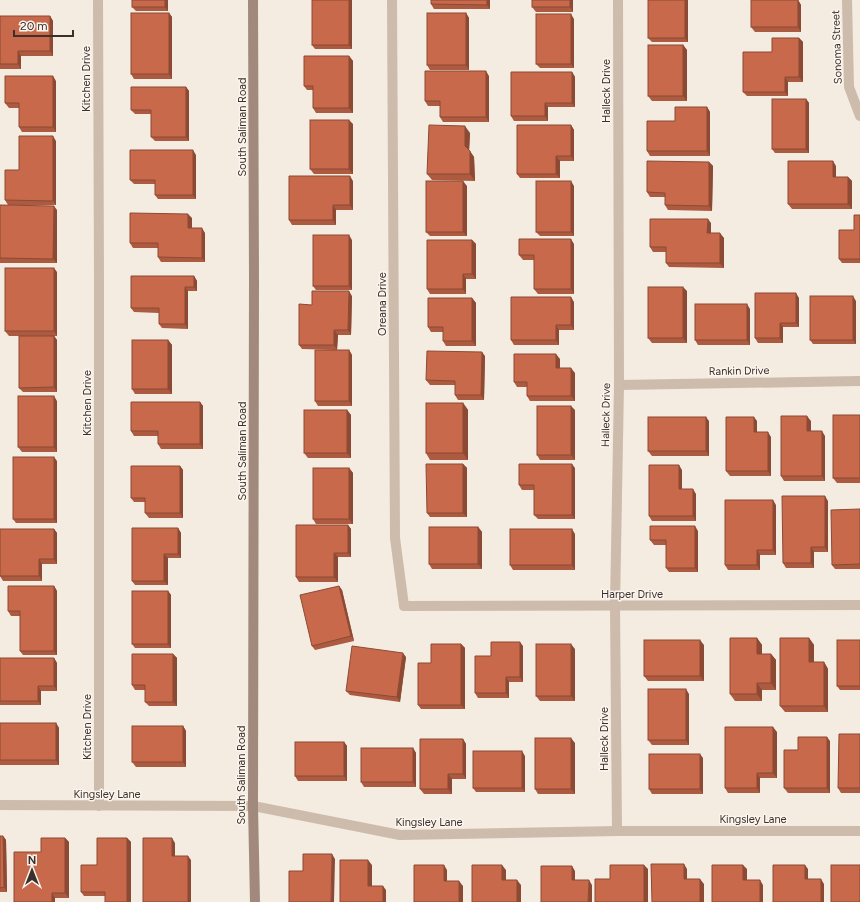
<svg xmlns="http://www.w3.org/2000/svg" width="860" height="902" viewBox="0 0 860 902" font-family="Figtree,sans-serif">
<rect width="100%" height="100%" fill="#f4ebe1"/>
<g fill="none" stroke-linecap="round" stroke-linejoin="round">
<g stroke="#cdbbac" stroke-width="10">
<polyline points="98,0 99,286 99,806"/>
<polyline points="392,0 395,538 404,606 860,605"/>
<polyline points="847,0 849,87 860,116"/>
<polyline points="619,385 860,381"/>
<polyline points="0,805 253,806 400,835 617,831 860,831"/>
<polyline points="617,831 615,606 619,385 618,0"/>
</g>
<polyline stroke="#a18a7d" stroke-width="10" points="253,0 254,280 253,806 255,902"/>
</g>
<g fill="#ac5a40">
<polygon points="168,0 168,11 136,11 132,7"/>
<polygon points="352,0 352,49 315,49 312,45"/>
<polygon points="490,0 490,9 434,9 431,4"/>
<polygon points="573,0 573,12 536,12 532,7"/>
<polygon points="688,0 688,42 652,42 648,38"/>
<polygon points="798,0 801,5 801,32 755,32 751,27"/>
<polygon points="169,13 172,17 172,79 134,79 131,74"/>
<polygon points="466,13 469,18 469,70 430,70 427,65"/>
<polygon points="0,16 50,16 53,21 53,56 21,56 21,69 0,69"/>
<polygon points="574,19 574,68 540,68 536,64"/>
<polygon points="799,38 803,42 803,82 788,82 788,96 747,96 743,92 772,52"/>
<polygon points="683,45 687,50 687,101 652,101 648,96"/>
<polygon points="349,56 353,61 353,113 316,113 313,108 313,90 307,90 304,86"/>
<polygon points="572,72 575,77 575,107 548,107 548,121 514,121 511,116"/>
<polygon points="489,76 489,122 443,122 440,117 440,106 428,106 425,101"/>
<polygon points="56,81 56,132 22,132 19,127 19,108 9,108 5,103"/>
<polygon points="186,87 189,91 189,141 155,141 151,137 151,114 135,114 131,110"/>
<polygon points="806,99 809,103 809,153 775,153 772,149"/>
<polygon points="707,107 710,112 710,156 650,156 647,151 675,121"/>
<polygon points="353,124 353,174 314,174 310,169"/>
<polygon points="571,125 574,130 574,161 560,161 560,178 520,178 517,174"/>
<polygon points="470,133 469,150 474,157 475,181 432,180 427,174"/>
<polygon points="56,141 56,205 8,205 5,200 19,170"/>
<polygon points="196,155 196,199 158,199 155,195 155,184 134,184 130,180"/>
<polygon points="709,162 713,166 712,211 668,210 665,205 665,197 650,197 647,192"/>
<polygon points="836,166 836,177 848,177 852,181 852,209 792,209 788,204"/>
<polygon points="353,181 353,210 336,210 336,225 292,225 289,220"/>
<polygon points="467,186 467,236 430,236 426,232"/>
<polygon points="574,186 574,236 540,236 536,232"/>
<polygon points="0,205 57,210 57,263 0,263"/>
<polygon points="860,215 860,263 842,263 839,259 854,230"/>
<polygon points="192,218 192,228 205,233 205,262 161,262 158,257 158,248 133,248 130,243"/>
<polygon points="711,223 711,233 724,238 724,268 669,267 666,263 666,252 653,252 650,247"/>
<polygon points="352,240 352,290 316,290 313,286"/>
<polygon points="472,240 476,244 476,279 466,279 466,294 430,294 427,289"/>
<polygon points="574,244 574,294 538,294 534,289 534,260 523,260 519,255"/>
<polygon points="57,272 57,336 54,336 57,340 57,392 23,392 19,388 50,336 9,336 5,331"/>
<polygon points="194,276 197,281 197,291 188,291 188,329 162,328 159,324 159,313 134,312 131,308"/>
<polygon points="687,291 687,343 652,343 648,338"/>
<polygon points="352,296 351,335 338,335 337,350 302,349 299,345 312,305"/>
<polygon points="472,298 476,303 476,346 446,346 443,341 443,332 431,332 428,327"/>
<polygon points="799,298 799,327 783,327 783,343 758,343 755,338"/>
<polygon points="856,301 856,344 813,344 810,340"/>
<polygon points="574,302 574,330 559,330 559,345 514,345 511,340"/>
<polygon points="750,309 750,345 698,345 695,340"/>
<polygon points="168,340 172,345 172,394 135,394 132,389"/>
<polygon points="349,350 352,355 352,406 318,406 315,401"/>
<polygon points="485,356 484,400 458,400 455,395 455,385 430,385 426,380"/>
<polygon points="560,359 560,368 575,373 575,401 530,401 527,396 527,387 517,387 514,382"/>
<polygon points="57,401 57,452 22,452 18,447"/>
<polygon points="200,402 203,406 203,449 161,449 158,444 158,436 134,436 131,431"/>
<polygon points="463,403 468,410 468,460 430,460 426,453"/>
<polygon points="347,410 351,415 351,458 308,458 304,453"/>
<polygon points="575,410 575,460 540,460 537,455"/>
<polygon points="860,415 860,483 837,483 833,478"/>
<polygon points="709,421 709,456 652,456 648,451"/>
<polygon points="757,421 757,432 771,437 771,476 730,476 726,471"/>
<polygon points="811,421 811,431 825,436 825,481 784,481 781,476"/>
<polygon points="57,461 57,523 16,523 13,519"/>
<polygon points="463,464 467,468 467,517 430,517 427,513"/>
<polygon points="180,466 183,470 183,518 149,518 145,513 145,502 134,502 131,498"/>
<polygon points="349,468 353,473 353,524 316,524 313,519"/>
<polygon points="575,468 575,519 538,519 534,515 534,490 522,490 519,485"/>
<polygon points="682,470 682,489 696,494 696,521 652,521 649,516"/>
<polygon points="828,501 828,552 814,552 814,568 786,568 783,563"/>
<polygon points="776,505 776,555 760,555 760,570 728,570 725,565"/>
<polygon points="860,509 860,569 835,569 832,565"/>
<polygon points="348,525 351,529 351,557 338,557 338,582 299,582 296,577"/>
<polygon points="478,527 482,532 482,569 432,569 429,564"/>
<polygon points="178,528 181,533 181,558 168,558 168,585 135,585 132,581"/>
<polygon points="54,529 57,533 57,564 42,564 42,581 3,581 0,576"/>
<polygon points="698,531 698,572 669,572 666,568 666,545 654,545 650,540"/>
<polygon points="575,534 575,570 513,570 510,565"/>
<polygon points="54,586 57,591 57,655 23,655 20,651 20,616 11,616 8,611"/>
<polygon points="339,586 342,590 354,641 315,650 312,646"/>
<polygon points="168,591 171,595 171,648 135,648 132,644"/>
<polygon points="757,638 762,645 762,654 771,654 776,660 776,690 762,690 762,701 735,701 730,694"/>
<polygon points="809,638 814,645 814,662 824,662 828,669 828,712 785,712 780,706"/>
<polygon points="860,640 860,690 840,690 837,686"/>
<polygon points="461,644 465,648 465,709 421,709 418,705 431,663"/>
<polygon points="704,645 704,681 648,681 644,676"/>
<polygon points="523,646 523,682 509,682 509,698 478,698 475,693 491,656"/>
<polygon points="575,649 575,701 540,701 536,696"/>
<polygon points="173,654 177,658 177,706 149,706 145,702 145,690 135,690 132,685"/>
<polygon points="406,657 400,702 350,695 346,691"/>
<polygon points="0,658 54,658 57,663 57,691 41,691 41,705 0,705"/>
<polygon points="689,694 689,745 652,745 648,740"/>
<polygon points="0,723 56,723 59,728 59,765 0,765"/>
<polygon points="183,726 186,731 186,767 136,767 132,762"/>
<polygon points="777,732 777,778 760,778 760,793 728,793 725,788"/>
<polygon points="860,734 860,793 841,793 838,788"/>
<polygon points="463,739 466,744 466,779 452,779 452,794 424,794 420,789"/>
<polygon points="830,741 830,793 788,793 784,788 798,750"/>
<polygon points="344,742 347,746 347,781 298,781 295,776"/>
<polygon points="575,743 575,794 538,794 535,789"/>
<polygon points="413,748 416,753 416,787 364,787 361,782"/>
<polygon points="525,756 525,792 476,792 473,788"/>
<polygon points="703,758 703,794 652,794 649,789"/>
<polygon points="0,836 3,836 6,840 7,892 0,892"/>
<polygon points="65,838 69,842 69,898 55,898 55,902 14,902 41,852"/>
<polygon points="127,838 131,842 131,902 105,896 84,896 81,892 97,865"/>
</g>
<g fill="#8c4a34">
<polygon points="165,0 168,0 168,11 165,7"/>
<polygon points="349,0 352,0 352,49 349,45"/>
<polygon points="487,0 490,0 490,9 487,5"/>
<polygon points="570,0 573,0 573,12 570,7"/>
<polygon points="685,0 688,0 688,42 685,38"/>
<polygon points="798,0 801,5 801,32 798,27"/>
<polygon points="169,13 172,17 172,79 169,74"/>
<polygon points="466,13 469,18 469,70 466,65"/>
<polygon points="571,14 574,19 574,68 571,64"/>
<polygon points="50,16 53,21 53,56 50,51"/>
<polygon points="799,38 803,42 803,82 799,77"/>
<polygon points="683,45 687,50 687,101 683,96"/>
<polygon points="18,51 21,56 21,69 18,64"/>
<polygon points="349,56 353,61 353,113 349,108"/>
<polygon points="486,71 489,76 489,122 486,117"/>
<polygon points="572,72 575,77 575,107 572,103"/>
<polygon points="53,76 56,81 56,132 53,127"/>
<polygon points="785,77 788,82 788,96 785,92"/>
<polygon points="186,87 189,91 189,141 186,137"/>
<polygon points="806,99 809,103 809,153 806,149"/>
<polygon points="545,103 548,107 548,121 545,116"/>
<polygon points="707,107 710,112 710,156 707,151"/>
<polygon points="349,120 353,124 353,174 349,169"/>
<polygon points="571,125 574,130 574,161 571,156"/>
<polygon points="465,126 470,133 469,153 465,146"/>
<polygon points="53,136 56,141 56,205 53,201"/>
<polygon points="193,150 196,155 196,199 193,195"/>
<polygon points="470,151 474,157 475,181 470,174"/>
<polygon points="556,156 560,161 560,178 556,174"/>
<polygon points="833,161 836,166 836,181 833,177"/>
<polygon points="709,162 713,166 712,211 709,206"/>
<polygon points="350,176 353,181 353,210 350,205"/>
<polygon points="848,177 852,181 852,209 848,204"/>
<polygon points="463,181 467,186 467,236 463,232"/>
<polygon points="571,181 574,186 574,236 571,232"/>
<polygon points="333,205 336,210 336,225 333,220"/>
<polygon points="54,206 57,210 57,263 53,259"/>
<polygon points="188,214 192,218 192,233 188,228"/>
<polygon points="708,219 711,223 711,238 707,233"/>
<polygon points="202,228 205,233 205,262 202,258"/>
<polygon points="720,233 724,238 724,268 720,263"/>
<polygon points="349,235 352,240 352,290 349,286"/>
<polygon points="571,239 574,244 574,294 571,289"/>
<polygon points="472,240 476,244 476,279 472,274"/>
<polygon points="54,268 57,272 57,336 54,331"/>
<polygon points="463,274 466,279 466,294 463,289"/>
<polygon points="194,276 197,281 197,291 194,287"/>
<polygon points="185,287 188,291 188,329 185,324"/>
<polygon points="683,287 687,291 687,343 683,338"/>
<polygon points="349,291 352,296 351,335 348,330"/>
<polygon points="796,293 799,298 799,327 796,323"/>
<polygon points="853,296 856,301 856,344 853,340"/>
<polygon points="571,297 574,302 574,330 571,325"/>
<polygon points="472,298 476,303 476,346 472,341"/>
<polygon points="747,304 750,309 750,345 747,340"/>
<polygon points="780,323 783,327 783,343 780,338"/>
<polygon points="556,325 559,330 559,345 556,340"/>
<polygon points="334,330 338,335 337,350 334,345"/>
<polygon points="54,336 57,340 57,392 54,387"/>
<polygon points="168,340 172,345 172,394 168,389"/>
<polygon points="349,350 352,355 352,406 349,401"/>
<polygon points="482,352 485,356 484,400 481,395"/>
<polygon points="556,354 560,359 560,373 556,368"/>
<polygon points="571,368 575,373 575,401 571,396"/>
<polygon points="54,396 57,401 57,452 54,447"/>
<polygon points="200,402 203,406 203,449 200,444"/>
<polygon points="463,403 468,410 468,460 463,453"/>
<polygon points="571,406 575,410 575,460 571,455"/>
<polygon points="347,410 351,415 351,458 347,453"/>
<polygon points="807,416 811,421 811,436 807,431"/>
<polygon points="706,417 709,421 709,456 706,451"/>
<polygon points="754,417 757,421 757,437 754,432"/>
<polygon points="822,431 825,436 825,481 822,476"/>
<polygon points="768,432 771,437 771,476 768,471"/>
<polygon points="54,457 57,461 57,523 54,519"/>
<polygon points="463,464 467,468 467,517 463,513"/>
<polygon points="572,464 575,468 575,519 572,515"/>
<polygon points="679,465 682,470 682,494 679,489"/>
<polygon points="180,466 183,470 183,518 180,513"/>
<polygon points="349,468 353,473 353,524 349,519"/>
<polygon points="693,489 696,494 696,521 693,516"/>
<polygon points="825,496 828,501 828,552 825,547"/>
<polygon points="773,500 776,505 776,555 773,550"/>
<polygon points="348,525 351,529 351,557 348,553"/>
<polygon points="695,526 698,531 698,572 695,568"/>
<polygon points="478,527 482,532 482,569 478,564"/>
<polygon points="178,528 181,533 181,558 178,554"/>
<polygon points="54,529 57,533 57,564 54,559"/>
<polygon points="572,529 575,534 575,570 572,565"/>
<polygon points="811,547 814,552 814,568 811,563"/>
<polygon points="757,550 760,555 760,570 757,565"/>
<polygon points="334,553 338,557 338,582 334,577"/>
<polygon points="164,554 168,558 168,585 164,581"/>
<polygon points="39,559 42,564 42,581 39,576"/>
<polygon points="54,586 57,591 57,655 54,651"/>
<polygon points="339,586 342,590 354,641 351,636"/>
<polygon points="168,591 171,595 171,648 168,644"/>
<polygon points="757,638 762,645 762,660 757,654"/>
<polygon points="809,638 814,645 814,669 809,662"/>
<polygon points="700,640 704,645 704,681 700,676"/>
<polygon points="520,642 523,646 523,682 520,677"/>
<polygon points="461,644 465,648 465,709 461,705"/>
<polygon points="571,644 575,649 575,701 571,696"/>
<polygon points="403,653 406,657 400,702 397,697"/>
<polygon points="173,654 177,658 177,706 173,702"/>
<polygon points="771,654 776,660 776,690 771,683"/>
<polygon points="54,658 57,663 57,691 54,686"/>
<polygon points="824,662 828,669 828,712 824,706"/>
<polygon points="506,677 509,682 509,698 506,693"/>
<polygon points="757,683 762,690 762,701 757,694"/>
<polygon points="38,686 41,691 41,705 38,701"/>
<polygon points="686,689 689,694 689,745 686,740"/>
<polygon points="56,723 59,728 59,765 56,760"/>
<polygon points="183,726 186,731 186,767 183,762"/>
<polygon points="773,727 777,732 777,778 773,773"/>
<polygon points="827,737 830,741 830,793 827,788"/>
<polygon points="571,738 575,743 575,794 571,789"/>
<polygon points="463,739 466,744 466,779 463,774"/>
<polygon points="344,742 347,746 347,781 344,776"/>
<polygon points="413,748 416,753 416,787 413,782"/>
<polygon points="522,751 525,756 525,792 522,788"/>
<polygon points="700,754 703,758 703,794 700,789"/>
<polygon points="757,773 760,778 760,793 757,788"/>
<polygon points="448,774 452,779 452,794 448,789"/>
<polygon points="3,836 6,840 7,892 4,887"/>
<polygon points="65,838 69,842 69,898 65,893"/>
<polygon points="127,838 131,842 131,902 127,902"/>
<polygon points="172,838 175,843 175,860 172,856"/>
<polygon points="332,854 335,859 334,902 331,902"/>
<polygon points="188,856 191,860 191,902 188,902"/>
<polygon points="368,860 372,865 372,890 368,886"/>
<polygon points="684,864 687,869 687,884 684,879"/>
<polygon points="444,865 447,870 447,886 444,881"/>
<polygon points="502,865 506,870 506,885 502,880"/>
<polygon points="644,865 648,869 648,902 644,902"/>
<polygon points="743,865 747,869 747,885 743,880"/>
<polygon points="805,865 808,869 808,884 805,879"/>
<polygon points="572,866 575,871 575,885 572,880"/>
<polygon points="700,879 704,884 704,902 700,902"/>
<polygon points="821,879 824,884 824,902 821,902"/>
<polygon points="517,880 521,885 521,902 517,902"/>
<polygon points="589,880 592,885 592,902 588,902"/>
<polygon points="760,880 763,885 763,902 760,902"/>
<polygon points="459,881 463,886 463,902 459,902"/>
<polygon points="383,886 386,890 386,902 383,902"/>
<polygon points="52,893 55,898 55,902 52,902"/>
</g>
<g fill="#c8694b" stroke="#8c4a34">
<rect x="132" y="0" width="33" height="7"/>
<rect x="312" y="0" width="37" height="45"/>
<polygon points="431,0 487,0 487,5 431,4"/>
<rect x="532" y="0" width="38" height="7"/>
<rect x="648" y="0" width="37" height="38"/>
<rect x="751" y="0" width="47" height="27"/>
<rect x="131" y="13" width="38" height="61"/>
<rect x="427" y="13" width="39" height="52"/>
<rect x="536" y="14" width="35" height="50"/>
<polygon points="0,16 50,16 50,51 18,51 18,64 0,64"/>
<polygon points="772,38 799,38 799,77 785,77 785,92 743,92 743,52 772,52"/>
<rect x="648" y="45" width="35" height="51"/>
<polygon points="304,56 349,56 349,108 313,108 313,86 304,86"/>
<polygon points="425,71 486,71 486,117 440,117 440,101 425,101"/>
<polygon points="511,72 572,72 572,103 545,103 545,116 511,116"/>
<polygon points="5,76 53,76 53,127 19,127 19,103 5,103"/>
<polygon points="131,87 186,87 186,137 151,137 151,110 131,110"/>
<rect x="772" y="99" width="34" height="50"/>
<polygon points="675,107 707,107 707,151 647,151 647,121 675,121"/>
<rect x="310" y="120" width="39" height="49"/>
<polygon points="429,125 465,126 465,146 470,151 470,174 427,174"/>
<polygon points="517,125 571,125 571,156 556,156 556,174 517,174"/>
<polygon points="19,136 53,136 53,201 5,200 5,170 19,170"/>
<polygon points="130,150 193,150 193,195 155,195 155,180 130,180"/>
<polygon points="647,161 709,162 709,206 665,205 665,193 647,192"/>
<polygon points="788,161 833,161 833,177 848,177 848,204 788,204"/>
<polygon points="289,176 350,176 350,205 333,205 333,220 289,220"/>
<rect x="426" y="181" width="37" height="51"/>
<rect x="536" y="181" width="35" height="51"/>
<polygon points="0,205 54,206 53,259 0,258"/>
<polygon points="130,213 188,214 188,228 202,228 202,258 158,257 158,243 130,243"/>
<polygon points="854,215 860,215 860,259 839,259 839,230 854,230"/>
<polygon points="650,219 708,219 707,233 720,233 720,263 666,263 666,247 650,247"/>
<rect x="313" y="235" width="36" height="51"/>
<polygon points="519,239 571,239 571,289 534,289 534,255 519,255"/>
<polygon points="427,240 472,240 472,274 463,274 463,289 427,289"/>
<rect x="5" y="268" width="49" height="63"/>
<polygon points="131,276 194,276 194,287 185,287 185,324 159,324 159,308 131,308"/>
<rect x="648" y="287" width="35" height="51"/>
<polygon points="312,291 349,291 348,330 334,330 334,345 299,345 299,304 312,305"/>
<polygon points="755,293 796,293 796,323 780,323 780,338 755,338"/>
<rect x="810" y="296" width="43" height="44"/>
<polygon points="511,297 571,297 571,325 556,325 556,340 511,340"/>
<polygon points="428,298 472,298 472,341 443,341 443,327 428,327"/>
<rect x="695" y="304" width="52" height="36"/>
<polygon points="19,336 54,336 54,387 19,388"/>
<rect x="132" y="340" width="36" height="49"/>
<rect x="315" y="350" width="34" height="51"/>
<polygon points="427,351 482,352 481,395 455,395 455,381 426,380"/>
<polygon points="514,354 556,354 556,368 571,368 571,396 527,396 527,382 514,382"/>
<rect x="18" y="396" width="36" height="51"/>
<polygon points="131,402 200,402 200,444 158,444 158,431 131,431"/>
<rect x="426" y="403" width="37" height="50"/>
<rect x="537" y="406" width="34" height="49"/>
<rect x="304" y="410" width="43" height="43"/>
<rect x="833" y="415" width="27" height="63"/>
<polygon points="781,416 807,416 807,431 822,431 822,476 781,476"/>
<rect x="648" y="417" width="58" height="34"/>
<polygon points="726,417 754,417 754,432 768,432 768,471 726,471"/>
<rect x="13" y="457" width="41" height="62"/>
<polygon points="426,464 463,464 463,513 427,513"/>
<polygon points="519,464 572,464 572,515 534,515 534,485 519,485"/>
<polygon points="649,465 679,465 679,489 693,489 693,516 649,516"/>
<polygon points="131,466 180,466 180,513 145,513 145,498 131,498"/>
<rect x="313" y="468" width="36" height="51"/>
<polygon points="782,496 825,496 825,547 811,547 811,563 783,563"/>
<polygon points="725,500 773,500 773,550 757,550 757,565 725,565"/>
<polygon points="860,509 860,564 832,565 831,510"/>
<polygon points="296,525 348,525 348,553 334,553 334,577 296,577"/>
<polygon points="650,526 695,526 695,568 666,568 666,540 650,540"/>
<rect x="429" y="527" width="49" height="37"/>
<polygon points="132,528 178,528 178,554 164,554 164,581 132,581"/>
<polygon points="0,529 54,529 54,559 39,559 39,576 0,576"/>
<rect x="510" y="529" width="62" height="36"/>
<polygon points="8,586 54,586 54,651 20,651 20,611 8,611"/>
<polygon points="339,586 351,636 312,646 300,595"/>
<rect x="132" y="591" width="36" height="53"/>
<polygon points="730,638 757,638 757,654 771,654 771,683 757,683 757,694 730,694"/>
<polygon points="780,638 809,638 809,662 824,662 824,706 780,706"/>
<rect x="644" y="640" width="56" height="36"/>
<rect x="837" y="640" width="23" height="46"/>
<polygon points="491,642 520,642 520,677 506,677 506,693 475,693 475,656 491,656"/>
<polygon points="431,644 461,644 461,705 418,705 418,663 431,663"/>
<rect x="536" y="644" width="35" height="52"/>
<polygon points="352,646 403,653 397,697 346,691"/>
<polygon points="132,654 173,654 173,702 145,702 145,685 132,685"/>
<polygon points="0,658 54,658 54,686 38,686 38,701 0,701"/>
<rect x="648" y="689" width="38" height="51"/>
<rect x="0" y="723" width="56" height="37"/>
<rect x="132" y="726" width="51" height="36"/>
<polygon points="725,727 773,727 773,773 757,773 757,788 725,788"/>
<polygon points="839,734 860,734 860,788 838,788"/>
<polygon points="798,737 827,737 827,788 784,788 784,750 798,750"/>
<rect x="535" y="738" width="36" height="51"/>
<polygon points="420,739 463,739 463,774 448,774 448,789 420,789"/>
<rect x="295" y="742" width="49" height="34"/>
<rect x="361" y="748" width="52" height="34"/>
<rect x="473" y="751" width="49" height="37"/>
<rect x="649" y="754" width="51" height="35"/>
<polygon points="0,836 3,836 4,887 0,888"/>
<polygon points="41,838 65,838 65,893 52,893 52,902 14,902 14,852 41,852"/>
<polygon points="97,838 127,838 127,902 105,902 105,892 81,892 81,865 97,865"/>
<polygon points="143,838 172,838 172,856 188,856 188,902 143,902"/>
<polygon points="303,854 332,854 331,902 289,902 289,871 303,871"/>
<polygon points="340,860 368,860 368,886 383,886 383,902 340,902"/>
<polygon points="651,864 684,864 684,879 700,879 700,902 652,902"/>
<polygon points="414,865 444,865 444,881 459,881 459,902 414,902"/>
<polygon points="472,865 502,865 502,880 517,880 517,902 472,902"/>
<polygon points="610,865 644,865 644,902 595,902 595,879 610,879"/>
<polygon points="712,865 743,865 743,880 760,880 760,902 712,902"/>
<polygon points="773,865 805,865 805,879 821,879 821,902 773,902"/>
<rect x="831" y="865" width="29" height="37"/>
<polygon points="541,866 572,866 572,880 589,880 588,902 541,902"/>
</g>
<g text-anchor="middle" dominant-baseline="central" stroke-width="3" stroke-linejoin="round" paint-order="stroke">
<g font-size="11" fill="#3b302b" stroke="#fbf5ee">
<text transform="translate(837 47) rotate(-92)">Sonoma Street</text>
<text transform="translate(86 79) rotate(-90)">Kitchen Drive</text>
<text transform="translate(606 91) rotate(-90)">Halleck Drive</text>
<text transform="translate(242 127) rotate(-90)">South Saliman Road</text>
<text transform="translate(382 304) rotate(-90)">Oreana Drive</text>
<text transform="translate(739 371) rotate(-1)">Rankin Drive</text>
<text transform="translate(87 403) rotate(-90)">Kitchen Drive</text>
<text transform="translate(606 415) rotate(-89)">Halleck Drive</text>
<text transform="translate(242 451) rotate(-90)">South Saliman Road</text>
<text x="632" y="594">Harper Drive</text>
<text transform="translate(87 727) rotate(-90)">Kitchen Drive</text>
<text transform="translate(604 739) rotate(-90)">Halleck Drive</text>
<text transform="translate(241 775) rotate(-90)">South Saliman Road</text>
<text x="107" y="794">Kingsley Lane</text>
<text x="753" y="819">Kingsley Lane</text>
<text x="429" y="822">Kingsley Lane</text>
</g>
</g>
<g transform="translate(32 870)" stroke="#fbf5ee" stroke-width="3" paint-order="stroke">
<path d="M0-3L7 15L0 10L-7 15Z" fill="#3b302b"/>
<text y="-6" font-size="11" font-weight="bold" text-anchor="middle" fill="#3b302b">N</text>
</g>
<path d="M14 30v6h59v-6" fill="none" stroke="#3b302b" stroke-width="2"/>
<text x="20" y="30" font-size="12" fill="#3b302b" stroke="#fbf5ee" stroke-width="3" paint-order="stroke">20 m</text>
</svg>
